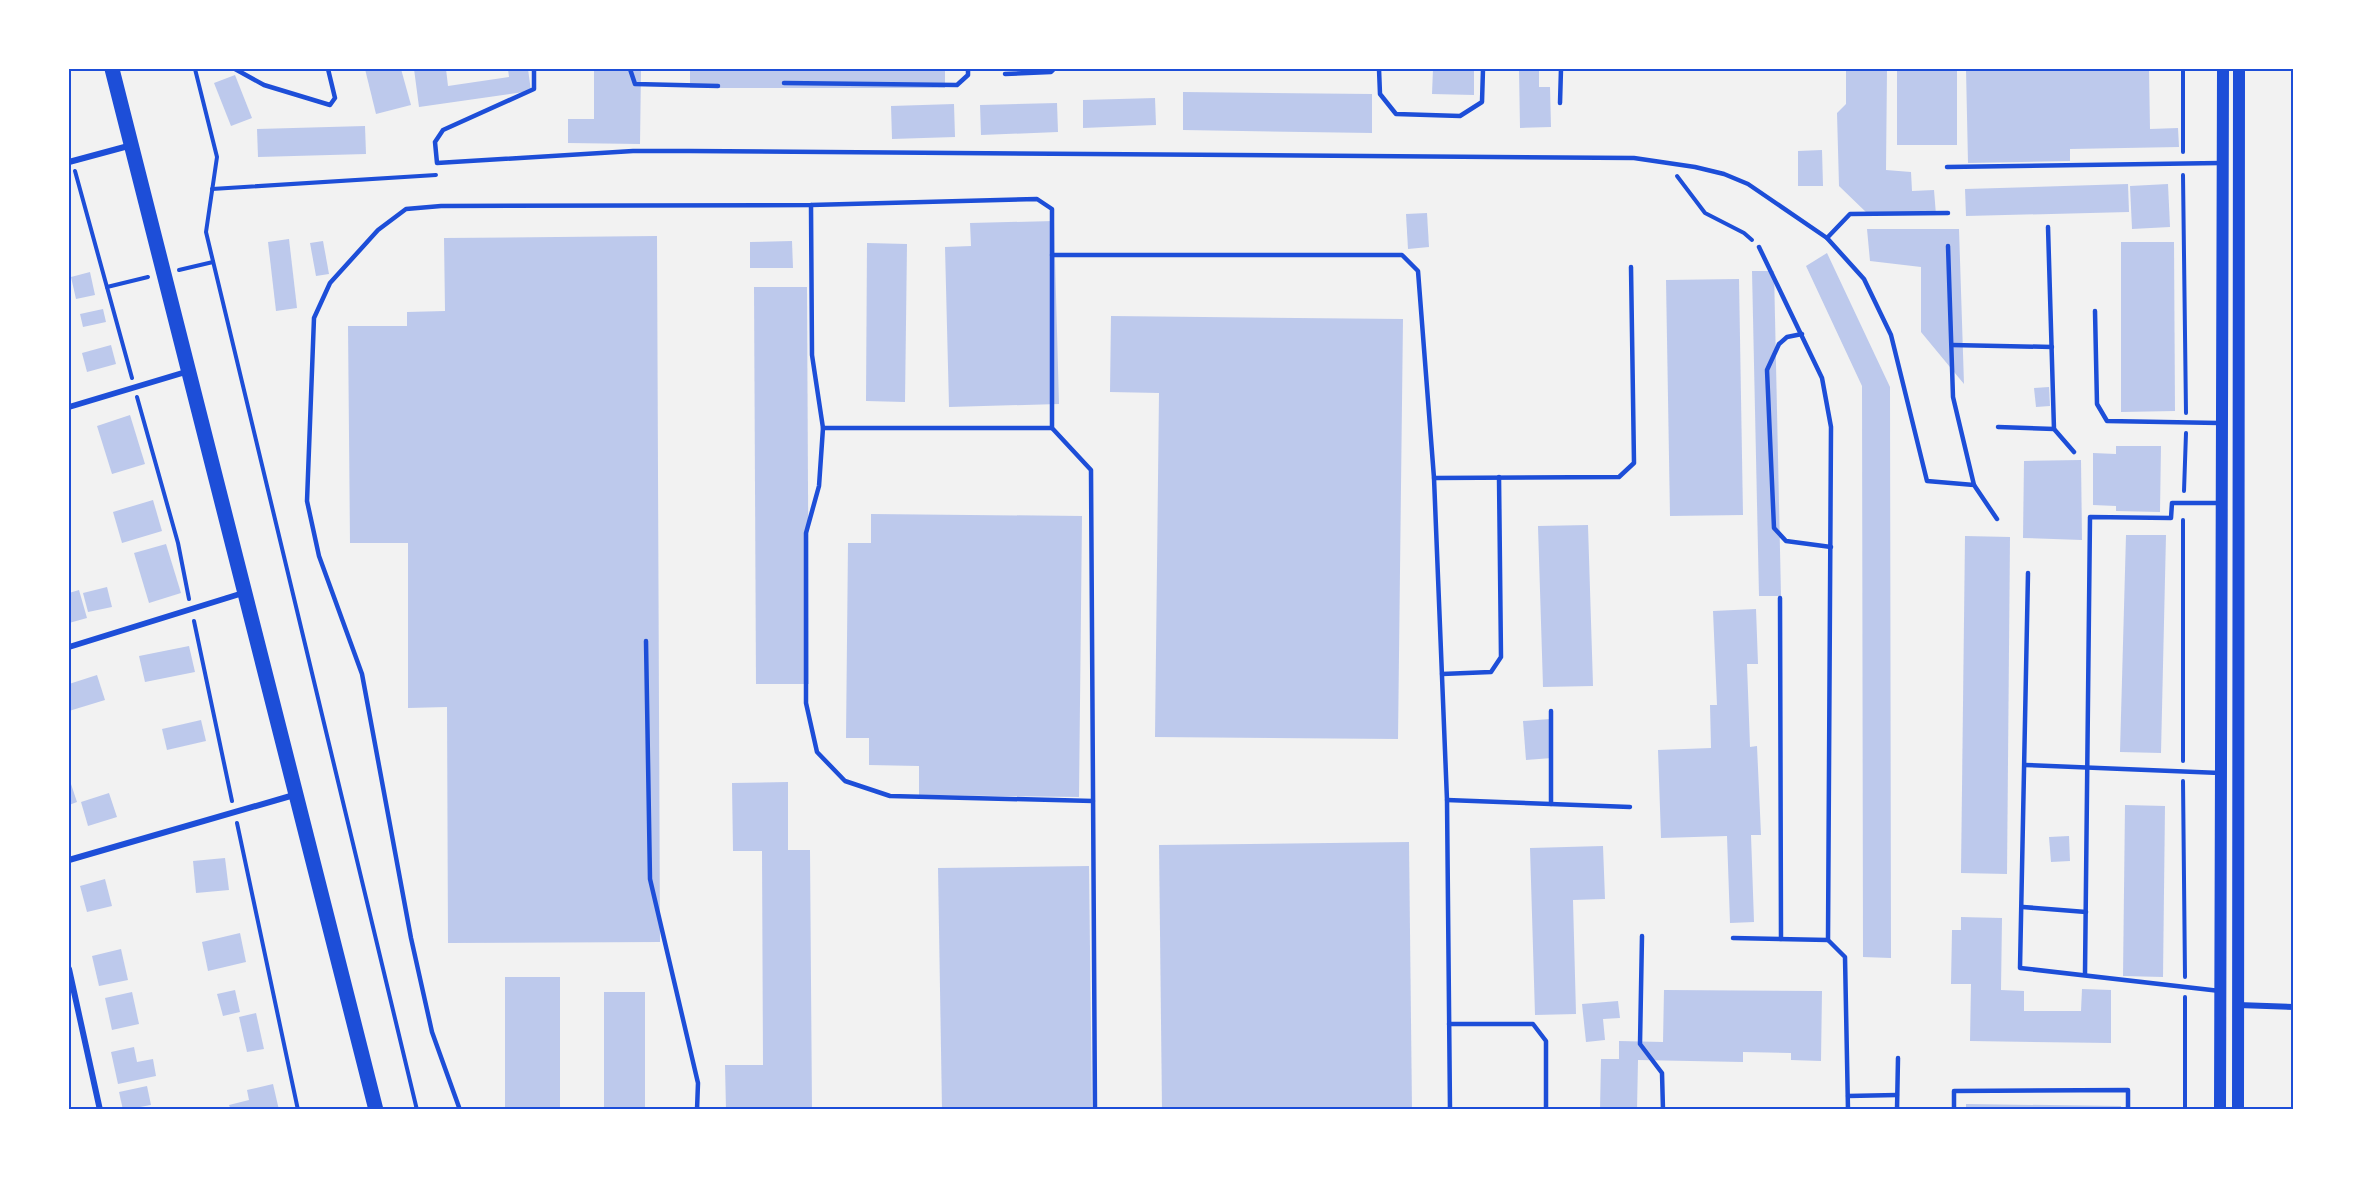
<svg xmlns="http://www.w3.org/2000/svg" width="2363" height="1179" viewBox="0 0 2363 1179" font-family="'Roboto Condensed',sans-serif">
<rect width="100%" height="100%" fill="#f2f2f2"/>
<g fill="#bdc9ec">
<polygon points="365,69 401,69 411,105 376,114"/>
<polygon points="414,69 446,69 448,86 509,77 508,69 528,69 531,91 419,107"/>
<polygon points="594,69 641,69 640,144 568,143 568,119 594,119"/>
<rect x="690" y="69" width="255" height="19"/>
<polygon points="1433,69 1474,69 1474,95 1432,94"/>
<polygon points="1519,69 1539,69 1539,87 1550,87 1551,127 1520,128"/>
<polygon points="1846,69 1887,69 1886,170 1911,172 1912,191 1934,190 1936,215 1868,214 1839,186 1837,113 1846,104"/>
<rect x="1897" y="69" width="60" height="76"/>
<polygon points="1966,69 2149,69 2150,129 2178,128 2179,147 2070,149 2070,161 1968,163"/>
<polygon points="235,75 252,118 231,126 214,83"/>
<polygon points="1183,92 1372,94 1372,133 1183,130"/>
<polygon points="1155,98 1156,125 1083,128 1083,100"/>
<polygon points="1057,103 1058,132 981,135 980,105"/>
<polygon points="954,104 955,137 892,139 891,106"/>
<polygon points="365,126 366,154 258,157 257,129"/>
<polygon points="1822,150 1823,186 1798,186 1798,151"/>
<polygon points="2128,184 2129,212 1966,216 1965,189"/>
<polygon points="2168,184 2170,227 2132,229 2130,186"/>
<polygon points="1427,213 1429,247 1408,249 1406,214"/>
<polygon points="1054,221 1059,404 949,407 945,247 971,246 970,223"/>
<polygon points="1867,229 1959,229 1964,384 1921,332 1921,267 1870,261"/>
<polygon points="657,236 660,942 448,943 447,707 408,708 408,543 350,543 348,326 407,326 407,312 445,311 444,238"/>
<polygon points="289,239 297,308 276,311 268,242"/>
<polygon points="323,241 329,274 316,276 310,243"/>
<polygon points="792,241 793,268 750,268 750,242"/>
<polygon points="2121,242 2174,242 2175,411 2121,412"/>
<polygon points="867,243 907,244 905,402 866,401"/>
<polygon points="1827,253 1890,387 1891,958 1863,957 1862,386 1806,266"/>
<polygon points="1752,271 1774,271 1781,596 1759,596"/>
<polygon points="90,272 95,295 76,299 71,277"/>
<polygon points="1739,279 1743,515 1670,516 1666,280"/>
<polygon points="754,287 807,287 809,684 756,684"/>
<polygon points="103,309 106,322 83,327 80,314"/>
<polygon points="1111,316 1403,319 1398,739 1155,737 1159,393 1110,392"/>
<polygon points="111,345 116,364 87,372 82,353"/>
<polygon points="2049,387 2050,406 2036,407 2034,388"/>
<polygon points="130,415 145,464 112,474 97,426"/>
<polygon points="2116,446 2161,446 2160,512 2116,511 2116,506 2093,505 2093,453 2116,454"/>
<polygon points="2081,460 2082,540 2023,538 2024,461"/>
<polygon points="153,500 162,531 122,543 113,512"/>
<polygon points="871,514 1082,516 1079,797 919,795 919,766 869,765 869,738 846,738 848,543 871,543"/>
<polygon points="1588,525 1593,686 1543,687 1538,526"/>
<polygon points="2126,535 2166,535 2161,753 2120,752"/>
<polygon points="1965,536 2010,537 2007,874 1961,873"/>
<polygon points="166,544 181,593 149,603 134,553"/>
<polygon points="107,587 112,607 88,612 83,593"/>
<polygon points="79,590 87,618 69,623 69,593"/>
<polygon points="1756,609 1758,664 1747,664 1750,747 1757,746 1761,835 1751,835 1754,922 1730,923 1727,836 1661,838 1658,750 1711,748 1710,705 1717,705 1713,611"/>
<polygon points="189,646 195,672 145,682 139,656"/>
<polygon points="97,675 105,700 69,711 69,684"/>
<polygon points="1550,719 1552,758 1526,760 1523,721"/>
<polygon points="201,720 206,741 167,750 162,729"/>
<polygon points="69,778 77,802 69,805"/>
<polygon points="788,782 788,850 810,850 812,1110 726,1110 725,1065 763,1065 762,851 733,851 732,783"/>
<polygon points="109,793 117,817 88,826 81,802"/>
<polygon points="2125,805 2165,806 2163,977 2123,976"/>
<polygon points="2069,836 2070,861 2051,862 2049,837"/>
<polygon points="1409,842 1412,1110 1162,1110 1159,845"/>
<polygon points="1603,846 1605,899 1573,900 1576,1014 1535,1015 1530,848"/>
<polygon points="225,858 229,890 196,893 193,861"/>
<polygon points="1089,866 1092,1110 942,1110 938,868"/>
<polygon points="105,879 112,906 87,912 80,886"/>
<polygon points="1961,917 2002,918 2001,990 2024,991 2024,1011 2081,1011 2082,989 2111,990 2111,1043 1970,1041 1971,984 1951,984 1952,930 1961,930"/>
<polygon points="240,933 246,962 208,971 202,942"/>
<polygon points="121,949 128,980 99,986 92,956"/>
<rect x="505" y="977" width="55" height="133"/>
<polygon points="235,990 240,1012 223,1016 217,994"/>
<polygon points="1664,990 1822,991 1821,1061 1791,1060 1791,1053 1743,1052 1743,1062 1638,1060 1637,1110 1600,1110 1601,1059 1619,1059 1619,1041 1663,1042"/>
<polygon points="132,992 139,1024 112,1030 105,998"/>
<rect x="604" y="992" width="41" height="118"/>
<polygon points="1618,1001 1620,1018 1603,1019 1605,1040 1586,1042 1582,1004"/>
<polygon points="256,1013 264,1049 247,1052 239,1017"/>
<polygon points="134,1047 137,1062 153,1059 156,1076 118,1084 111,1052"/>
<polygon points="273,1084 279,1110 231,1110 229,1105 249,1100 247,1090"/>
<polygon points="147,1086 151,1105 123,1110 119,1092"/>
<polygon points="1966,1104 2121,1106 2121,1110 1966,1110"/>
</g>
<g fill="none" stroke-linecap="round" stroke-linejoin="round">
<g stroke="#1d4ed8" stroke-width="4">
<polyline points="195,69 217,157 206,232 417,1110"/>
<polyline points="2183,152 2183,69"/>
<polyline points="75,171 132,378"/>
<polyline points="2183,175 2186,413"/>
<polyline points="1677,176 1705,213 1744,233 1752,240"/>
<polyline points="212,189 436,175"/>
<polyline points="179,270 213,262"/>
<polyline points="107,287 148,277"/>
<polyline points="137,397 178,543 189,599"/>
<polyline points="2184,491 2186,433"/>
<polyline points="194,621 232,801"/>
<polyline points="2183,761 2183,520"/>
<polyline points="2183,781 2185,977"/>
<polyline points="237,823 298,1110"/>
<polyline points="2185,997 2185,1110"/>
</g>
<g stroke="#1d4ed8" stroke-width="4.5">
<polyline points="235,69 264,85 330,105 335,98 328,69"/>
<polyline points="534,69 534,89 443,130 435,142 437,163 633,151 689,151 1634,158 1695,167 1724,174 1748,184 1827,238 1864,279 1891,335 1927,481 1974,485 1997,519"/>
<polyline points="630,69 635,84 718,86"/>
<polyline points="1379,69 1380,94 1396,114 1460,116 1482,102 1483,69"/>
<polyline points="1005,74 1051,72 1054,69"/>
<polyline points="784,83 957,85 968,75 968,69"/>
<polyline points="1560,103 1561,69"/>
<polyline points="1947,167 2220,163"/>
<polyline points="811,205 812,355 823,428"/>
<polyline points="2048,227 2054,429"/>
<polyline points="1827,238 1850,214 1948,213"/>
<polyline points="1948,246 1953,397 1974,485"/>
<polyline points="1759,247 1822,378 1831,427 1828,940 1845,957 1848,1110"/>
<polyline points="1052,255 1402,255 1418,271 1434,478 1447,800 1450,1110"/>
<polyline points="2095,311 2097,404 2107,421 2219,423"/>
<polyline points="1802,334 1787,337 1779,344 1767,370 1774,528 1786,541 1831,547"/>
<polyline points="1952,345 2052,347"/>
<polyline points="1998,427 2054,429 2074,452"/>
<polyline points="1052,428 823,428 819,486 806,533 806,703 817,752 845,781 890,796 1093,801"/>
<polyline points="1434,478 1619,477 1634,463 1631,267"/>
<polyline points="2028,573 2020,968 2220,991"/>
<polyline points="1780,598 1781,939"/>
<polyline points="646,641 650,879 698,1083 697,1110"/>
<polyline points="1442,674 1491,672 1501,657 1499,477"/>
<polyline points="1551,711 1551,804"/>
<polyline points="2025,765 2220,773"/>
<polyline points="1447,800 1630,807"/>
<polyline points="2023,907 2086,912"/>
<polyline points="1642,936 1640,1044 1662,1073 1663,1110"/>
<polyline points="1733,938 1828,940"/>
<polyline points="2085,974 2090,517 2171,518 2172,503 2222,503"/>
<polyline points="1449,1024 1533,1024 1546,1041 1546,1110"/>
<polyline points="1848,1096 1897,1095"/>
<polyline points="460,1110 432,1032 411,938 362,674 319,556 307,501 314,318 330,283 378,230 406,209 441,206 811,205 1037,199 1052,209 1052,428 1091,470 1095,1110"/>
<polyline points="1897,1110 1898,1058"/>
<polyline points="1954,1110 1954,1091 2128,1090 2128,1110"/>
</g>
<g stroke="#1d4ed8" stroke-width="6">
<polyline points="69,162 132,145"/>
<polyline points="69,407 189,371"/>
<polyline points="69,647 243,593"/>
<polyline points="69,860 294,795"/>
<polyline points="69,969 100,1110"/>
<polyline points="2238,1005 2294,1007"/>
</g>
<g stroke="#1d4ed8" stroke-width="12">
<polyline points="2220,1110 2223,69"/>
<polyline points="2238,1110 2239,69"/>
</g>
<polyline stroke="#1d4ed8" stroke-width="15" points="112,69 376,1110"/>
</g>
<rect width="2363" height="1179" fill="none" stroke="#ffffff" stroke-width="141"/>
<rect x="70" y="70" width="2222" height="1038" fill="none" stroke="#1d4ed8" stroke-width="2"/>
</svg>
